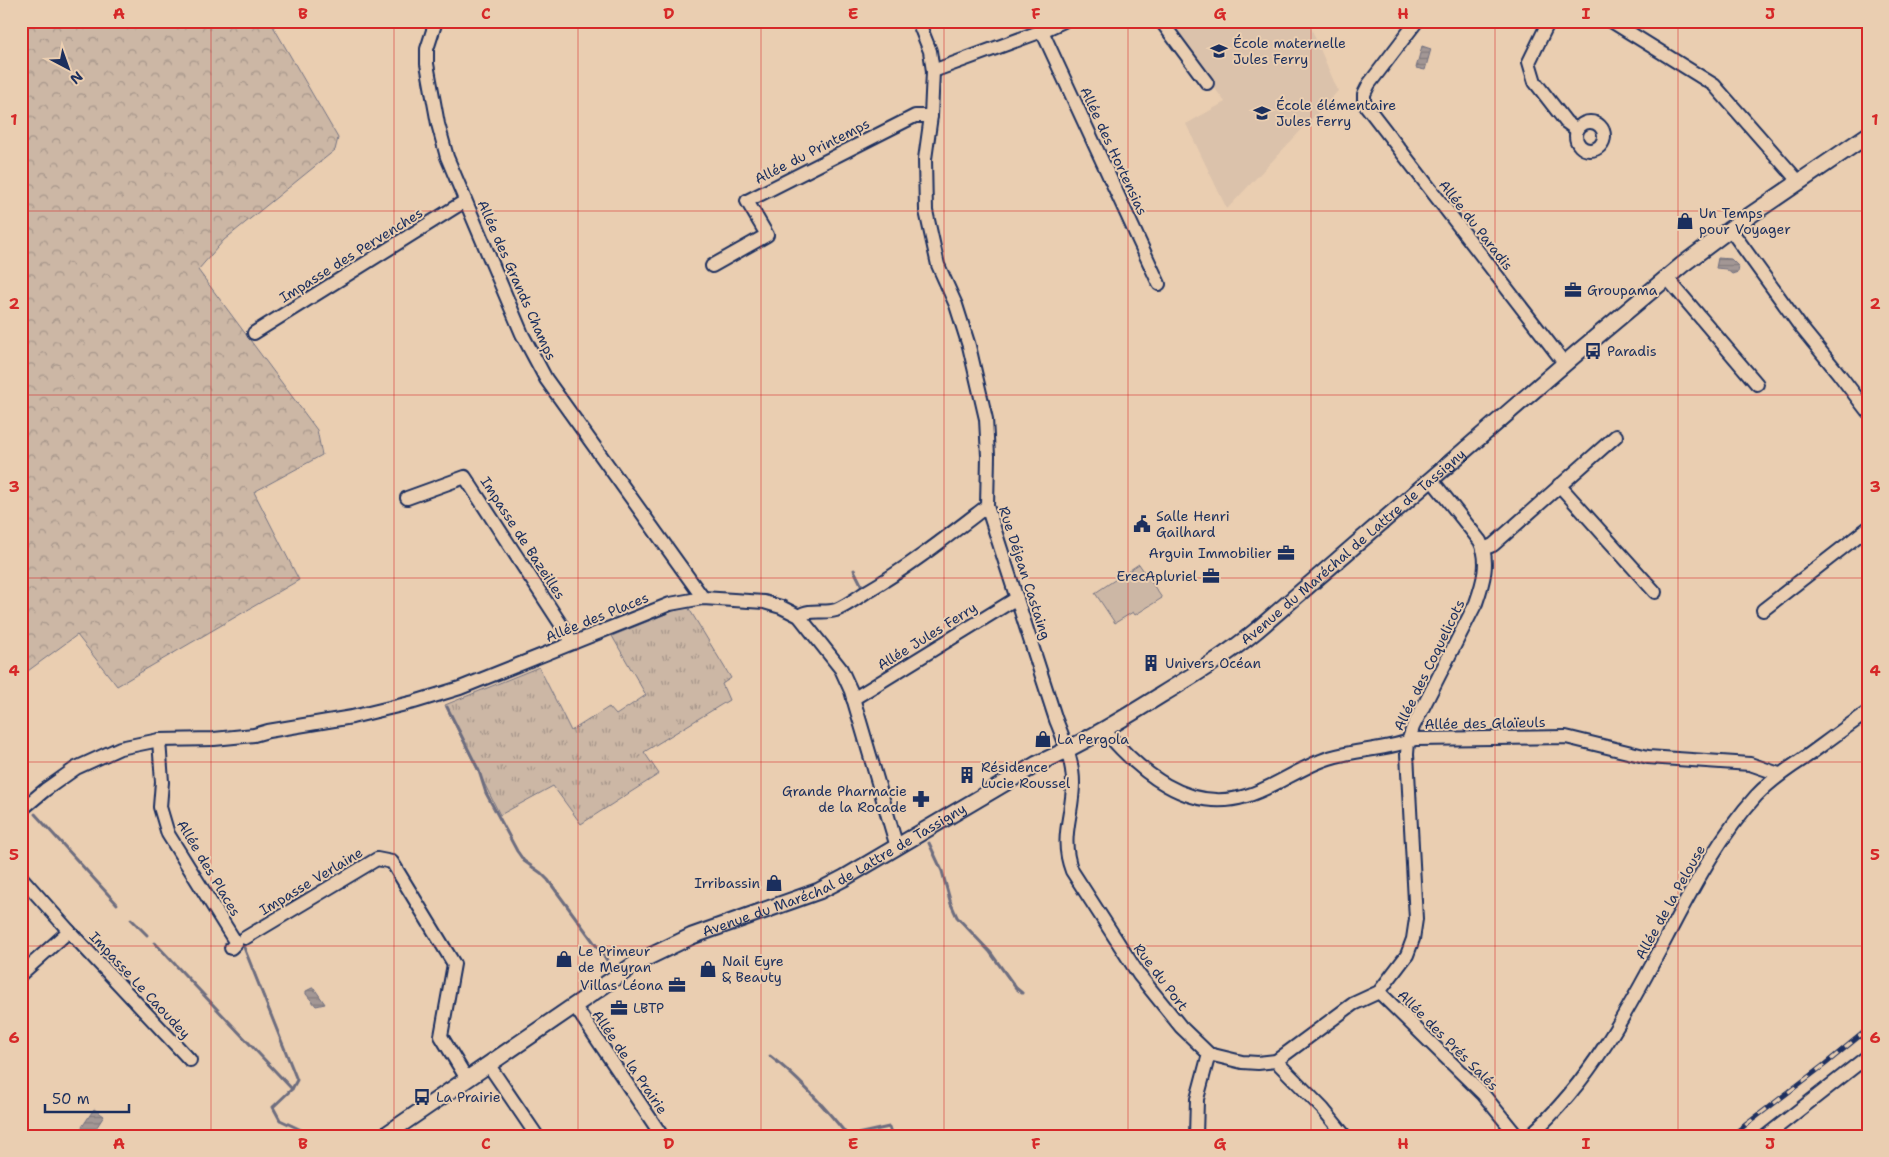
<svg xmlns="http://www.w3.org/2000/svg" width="1889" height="1157" viewBox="0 0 1889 1157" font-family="'Shantell Sans',sans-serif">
<defs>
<pattern id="grass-tufts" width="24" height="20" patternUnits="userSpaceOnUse" patternTransform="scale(1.25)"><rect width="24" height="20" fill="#ccb7a5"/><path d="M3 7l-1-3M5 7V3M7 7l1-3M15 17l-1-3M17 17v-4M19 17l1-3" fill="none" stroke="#a5958a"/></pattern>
<pattern id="forest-crowns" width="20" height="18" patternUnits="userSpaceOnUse" patternTransform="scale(1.25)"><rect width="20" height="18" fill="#ccb7a5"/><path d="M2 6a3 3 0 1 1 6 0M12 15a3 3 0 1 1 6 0" fill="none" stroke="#a5958a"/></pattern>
<pattern id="water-rules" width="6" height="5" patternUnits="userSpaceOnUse" patternTransform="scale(1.25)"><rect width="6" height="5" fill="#a39795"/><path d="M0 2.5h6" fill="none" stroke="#847c7d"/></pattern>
</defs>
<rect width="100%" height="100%" fill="#eaceb1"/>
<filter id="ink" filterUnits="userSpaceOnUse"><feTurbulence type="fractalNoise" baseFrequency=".02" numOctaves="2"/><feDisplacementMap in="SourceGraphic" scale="10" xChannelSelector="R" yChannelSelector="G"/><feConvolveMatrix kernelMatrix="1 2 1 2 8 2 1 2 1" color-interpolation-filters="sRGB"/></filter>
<g filter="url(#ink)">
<polygon fill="#dbc2ab" points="1165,21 1308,21 1338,91 1227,209 1186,124 1225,102"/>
<polygon fill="url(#grass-tufts)" stroke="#747382" points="688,607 731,678 722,684 729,700 644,752 659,774 581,824 553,786 500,815 445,705 539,667 571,731 609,707 616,715 646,695 612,636 673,611"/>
<polygon fill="url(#forest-crowns)" stroke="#747382" points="21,21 270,21 338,138 335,150 224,240 198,270 317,430 322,455 254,492 299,580 117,686 77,635 21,676"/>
<polygon fill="#ccb7a5" stroke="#747382" points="1139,564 1162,598 1135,615 1133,612 1115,623 1095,593"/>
<g fill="url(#water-rules)" stroke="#6d6d7f">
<polygon points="1422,46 1431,49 1425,70 1416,68"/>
<polygon points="1718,258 1731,259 1739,267 1738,272 1732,274 1726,269 1716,268"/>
<polygon points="312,988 314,988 325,1004 316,1006 306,994 306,991"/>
<polygon points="94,1109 104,1116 91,1136 80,1130"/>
</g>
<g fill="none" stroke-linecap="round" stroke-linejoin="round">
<g stroke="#6d6d7f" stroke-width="3">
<polyline points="854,570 864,590"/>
<polyline points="447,707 479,771 486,793 517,851 524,861 541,873 548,880 612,967"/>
<polyline points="35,814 117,904"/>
<polyline points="929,843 942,871 951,904 957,917 990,952 1016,988 1022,993"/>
<polyline points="131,919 147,935"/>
<polyline points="155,943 292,1089"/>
<polyline points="243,945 297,1080 292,1089 273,1107 280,1120 314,1136"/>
<path d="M770,1056C800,1079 824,1106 848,1136L889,1127L892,1136"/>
</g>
<g stroke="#1b2f5e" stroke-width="16">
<g id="minor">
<polyline points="436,21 427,49 427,64 438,124 447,157 522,334 546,379 703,598"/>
<path d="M918,21L930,51L933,71L931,116L925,159L926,211L938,265L956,305L969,346L986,419L988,456L987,506L1056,720C1064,740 1073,761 1073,783C1073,816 1059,837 1072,871L1139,975L1181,1027L1209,1054L1242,1062L1258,1063L1276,1061L1353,1004L1379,992L1407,955L1413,939L1416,919L1407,754L1408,742L1413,727L1476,603C1483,583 1490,561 1480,541L1431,479"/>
<polyline points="1161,21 1207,83"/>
<polyline points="1417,21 1369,84 1364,94 1364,103 1565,364"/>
<polyline points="1549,21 1529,62 1535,82 1566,122 1577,130"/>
<polyline points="1611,21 1714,85 1799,182"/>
<polyline points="1042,31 1159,284"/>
<polyline points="933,71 1042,31 1064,21"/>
<circle cx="1590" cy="136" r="14"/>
<polyline points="1730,229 1800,326 1839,374 1868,412"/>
<polyline points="712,266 767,235 747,201 915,116 931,116"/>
<polyline points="1667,278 1757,384"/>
<polyline points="254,333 465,201"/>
<polyline points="1559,485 1655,592"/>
<polyline points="407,498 465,477 573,643"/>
<polyline points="1483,549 1493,545 1616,436"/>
<polyline points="1763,610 1868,528"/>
<path d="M799,616C810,608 824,614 836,610C846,606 857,598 866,592C909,567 948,536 987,506"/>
<polyline points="853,699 1017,598"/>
<path d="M1104,730C1139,771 1188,814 1246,796C1276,787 1300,767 1329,758C1357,749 1388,750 1415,739L1566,737L1648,757L1750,764L1779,774"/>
<polyline points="159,740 162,782 160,807 168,834 236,943 231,948"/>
<polyline points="21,810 45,790 76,768 120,748 159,740 214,739 254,735 268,731 352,717 414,702 460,688 670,604 703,598 764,602 781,607 799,616 841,669 851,691 897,847"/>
<polyline points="21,877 69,931 190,1060"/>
<polyline points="245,938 377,859 392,862 454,964 441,1036 467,1079"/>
<polyline points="21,974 69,931"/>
<polyline points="1379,992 1483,1094 1517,1136"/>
<polyline points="574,1005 662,1136"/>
<polyline points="1276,1061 1323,1109 1345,1136"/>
<polyline points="488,1064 537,1136"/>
<polyline points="1196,1136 1197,1099 1209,1054"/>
<path d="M1529,1136C1593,1080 1633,1001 1672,927C1696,882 1721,835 1756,796C1770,781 1786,770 1803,759C1825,743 1846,727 1868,712"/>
<polyline points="1766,1136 1868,1056"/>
</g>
</g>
<g stroke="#1b2f5e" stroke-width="19">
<g id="major">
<path id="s1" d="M384,1136L638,962L692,936L819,891L844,878L1037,764C1080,745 1121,720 1161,695C1194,675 1227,655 1257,630L1577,353L1682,265L1730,229L1868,135"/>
</g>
</g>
<use href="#minor" stroke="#eaceb1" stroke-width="12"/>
<use href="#major" stroke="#eaceb1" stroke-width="15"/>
<g stroke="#1b2f5e" stroke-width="5">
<polyline id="rail" points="1731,1136 1824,1065 1868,1029"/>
</g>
<use href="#rail" stroke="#eaceb1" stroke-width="3" stroke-dasharray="9" stroke-linecap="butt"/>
</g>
</g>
<path fill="none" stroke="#d62828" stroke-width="1" stroke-opacity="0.55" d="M211,21V1136M394,21V1136M578,21V1136M761,21V1136M944,21V1136M1128,21V1136M1311,21V1136M1495,21V1136M1678,21V1136M21,211H1868M21,395H1868M21,578H1868M21,762H1868M21,946H1868"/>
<defs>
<g id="school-bare" transform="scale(1.35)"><path d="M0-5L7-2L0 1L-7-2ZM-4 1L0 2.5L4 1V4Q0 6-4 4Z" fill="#1b2f5e" stroke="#eaceb1" stroke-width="2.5" paint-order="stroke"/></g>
<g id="shop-bare" transform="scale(1.35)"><path d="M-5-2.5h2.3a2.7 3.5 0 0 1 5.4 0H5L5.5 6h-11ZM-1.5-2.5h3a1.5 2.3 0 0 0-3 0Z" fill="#1b2f5e" stroke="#eaceb1" stroke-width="2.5" paint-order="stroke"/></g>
<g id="office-bare" transform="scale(1.35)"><path d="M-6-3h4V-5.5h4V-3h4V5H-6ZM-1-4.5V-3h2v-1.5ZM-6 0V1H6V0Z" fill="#1b2f5e" stroke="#eaceb1" stroke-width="2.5" paint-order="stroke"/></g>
<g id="bus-bare" transform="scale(1.35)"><path d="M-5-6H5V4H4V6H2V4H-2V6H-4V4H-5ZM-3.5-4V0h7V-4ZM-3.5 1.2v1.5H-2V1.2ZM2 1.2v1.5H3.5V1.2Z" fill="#1b2f5e" stroke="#eaceb1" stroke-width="2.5" paint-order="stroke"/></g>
<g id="civic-bare" transform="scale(1.35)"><path d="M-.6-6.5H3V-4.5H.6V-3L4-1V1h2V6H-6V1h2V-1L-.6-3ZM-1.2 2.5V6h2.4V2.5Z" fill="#1b2f5e" stroke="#eaceb1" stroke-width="2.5" paint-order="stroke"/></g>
<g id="building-bare" transform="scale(1.35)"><path d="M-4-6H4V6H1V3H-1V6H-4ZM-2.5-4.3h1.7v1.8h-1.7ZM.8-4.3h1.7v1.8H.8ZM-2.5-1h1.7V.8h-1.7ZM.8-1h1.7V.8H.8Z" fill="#1b2f5e" stroke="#eaceb1" stroke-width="2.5" paint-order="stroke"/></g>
<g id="pharmacy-bare" transform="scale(1.35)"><path d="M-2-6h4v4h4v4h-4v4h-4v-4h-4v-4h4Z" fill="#1b2f5e" stroke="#eaceb1" stroke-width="2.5" paint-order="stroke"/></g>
</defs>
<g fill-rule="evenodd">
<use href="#school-bare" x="1219" y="51"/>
<use href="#school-bare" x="1262" y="113"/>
<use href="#shop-bare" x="1685" y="221"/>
<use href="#office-bare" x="1573" y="290"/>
<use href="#bus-bare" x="1593" y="351"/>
<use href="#civic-bare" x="1142" y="524"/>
<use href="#office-bare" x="1286" y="553"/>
<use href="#office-bare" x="1211" y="576"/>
<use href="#building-bare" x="1151" y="663"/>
<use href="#shop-bare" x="1043" y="739"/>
<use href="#building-bare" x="967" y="775"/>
<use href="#pharmacy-bare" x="921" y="799"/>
<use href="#shop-bare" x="774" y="883"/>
<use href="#shop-bare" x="564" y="959"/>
<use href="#shop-bare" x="708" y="969"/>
<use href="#office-bare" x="677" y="985"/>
<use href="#office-bare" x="619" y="1008"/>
<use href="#bus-bare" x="422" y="1097"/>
</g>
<g text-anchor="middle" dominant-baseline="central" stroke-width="4" stroke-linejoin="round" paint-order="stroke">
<g font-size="14" fill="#1b2f5e" stroke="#eaceb1" text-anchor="start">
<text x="1233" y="43">École maternelle<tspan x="1233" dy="16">Jules Ferry</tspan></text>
<text x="1276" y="105">École élémentaire<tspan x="1276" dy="16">Jules Ferry</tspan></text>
<text x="1699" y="213">Un Temps<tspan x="1699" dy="16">pour Voyager</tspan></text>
<text x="1587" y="290">Groupama</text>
<text x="1607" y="351">Paradis</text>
<text x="1156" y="516">Salle Henri<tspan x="1156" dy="16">Gailhard</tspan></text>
<text x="1272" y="553" text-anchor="end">Arguin Immobilier</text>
<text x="1197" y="576" text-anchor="end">ErecApluriel</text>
<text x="1165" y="663">Univers Océan</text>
<text x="1057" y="739">La Pergola</text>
<text x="981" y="767">Résidence<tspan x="981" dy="16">Lucie Roussel</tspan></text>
<text x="907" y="791" text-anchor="end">Grande Pharmacie<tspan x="907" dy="16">de la Rocade</tspan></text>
<text x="760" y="883" text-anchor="end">Irribassin</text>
<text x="578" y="951">Le Primeur<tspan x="578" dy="16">de Meyran</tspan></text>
<text x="722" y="961">Nail Eyre<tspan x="722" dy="16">&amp; Beauty</tspan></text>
<text x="663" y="985" text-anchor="end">Villas Léona</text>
<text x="633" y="1008">LBTP</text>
<text x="436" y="1097">La Prairie</text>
</g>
<g font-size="14" fill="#1b2f5e" stroke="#eaceb1">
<text transform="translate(812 151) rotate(-27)">Allée du Printemps</text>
<text transform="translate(1114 151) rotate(65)">Allée des Hortensias</text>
<text transform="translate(1476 225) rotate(52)">Allée du Paradis</text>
<text transform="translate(351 255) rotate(-32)">Impasse des Pervenches</text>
<text transform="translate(517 280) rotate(66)">Allée des Grands Champs</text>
<text transform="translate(523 538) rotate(57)">Impasse de Bazeilles</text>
<text stroke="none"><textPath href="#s1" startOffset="1140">Avenue du Maréchal de Lattre de Tassigny</textPath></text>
<text transform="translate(1025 573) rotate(72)">Rue Déjean Castaing</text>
<text transform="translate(597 617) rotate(-22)">Allée des Places</text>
<text transform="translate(927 636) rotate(-32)">Allée Jules Ferry</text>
<text transform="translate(1429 665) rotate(-64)">Allée des Coquelicots</text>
<text transform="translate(1485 723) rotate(-1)">Allée des Glaïeuls</text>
<text transform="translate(209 868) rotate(59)">Allée des Places</text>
<text stroke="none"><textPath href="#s1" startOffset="525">Avenue du Maréchal de Lattre de Tassigny</textPath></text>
<text transform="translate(311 881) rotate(-31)">Impasse Verlaine</text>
<text transform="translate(1670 902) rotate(-61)">Allée de la Pelouse</text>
<text transform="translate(1161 977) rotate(53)">Rue du Port</text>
<text transform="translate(140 985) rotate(47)">Impasse Le Caoudey</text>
<text transform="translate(1448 1040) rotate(45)">Allée des Prés Salés</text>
<text transform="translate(630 1062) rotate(56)">Allée de la Prairie</text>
</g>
</g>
<rect width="1889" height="1157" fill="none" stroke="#eaceb1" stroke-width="55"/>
<g transform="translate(68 68) rotate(139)" stroke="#eaceb1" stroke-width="4" paint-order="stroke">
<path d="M0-4L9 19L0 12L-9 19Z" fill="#1b2f5e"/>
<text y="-8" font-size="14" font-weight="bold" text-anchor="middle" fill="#1b2f5e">N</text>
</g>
<path d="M45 1104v8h84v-8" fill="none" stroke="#1b2f5e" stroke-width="2.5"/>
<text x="52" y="1104" font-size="15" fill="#1b2f5e" stroke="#eaceb1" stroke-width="4" paint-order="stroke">50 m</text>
<rect x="28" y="28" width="1834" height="1102" fill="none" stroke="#d62828" stroke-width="2"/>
<g font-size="16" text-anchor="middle" font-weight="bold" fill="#d62828">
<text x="119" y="19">A</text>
<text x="303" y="19">B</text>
<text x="486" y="19">C</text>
<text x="669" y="19">D</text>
<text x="853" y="19">E</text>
<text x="1036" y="19">F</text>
<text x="1220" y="19">G</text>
<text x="1403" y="19">H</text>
<text x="1586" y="19">I</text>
<text x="1770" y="19">J</text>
<text x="14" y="125">1</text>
<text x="1875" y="125">1</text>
<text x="14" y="309">2</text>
<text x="1875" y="309">2</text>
<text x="14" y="492">3</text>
<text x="1875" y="492">3</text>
<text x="14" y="676">4</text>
<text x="1875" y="676">4</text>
<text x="14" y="860">5</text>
<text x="1875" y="860">5</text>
<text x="14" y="1043">6</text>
<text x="1875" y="1043">6</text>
<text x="119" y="1149">A</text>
<text x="303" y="1149">B</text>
<text x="486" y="1149">C</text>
<text x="669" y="1149">D</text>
<text x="853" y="1149">E</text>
<text x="1036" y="1149">F</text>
<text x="1220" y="1149">G</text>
<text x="1403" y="1149">H</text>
<text x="1586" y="1149">I</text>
<text x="1770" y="1149">J</text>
</g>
</svg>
